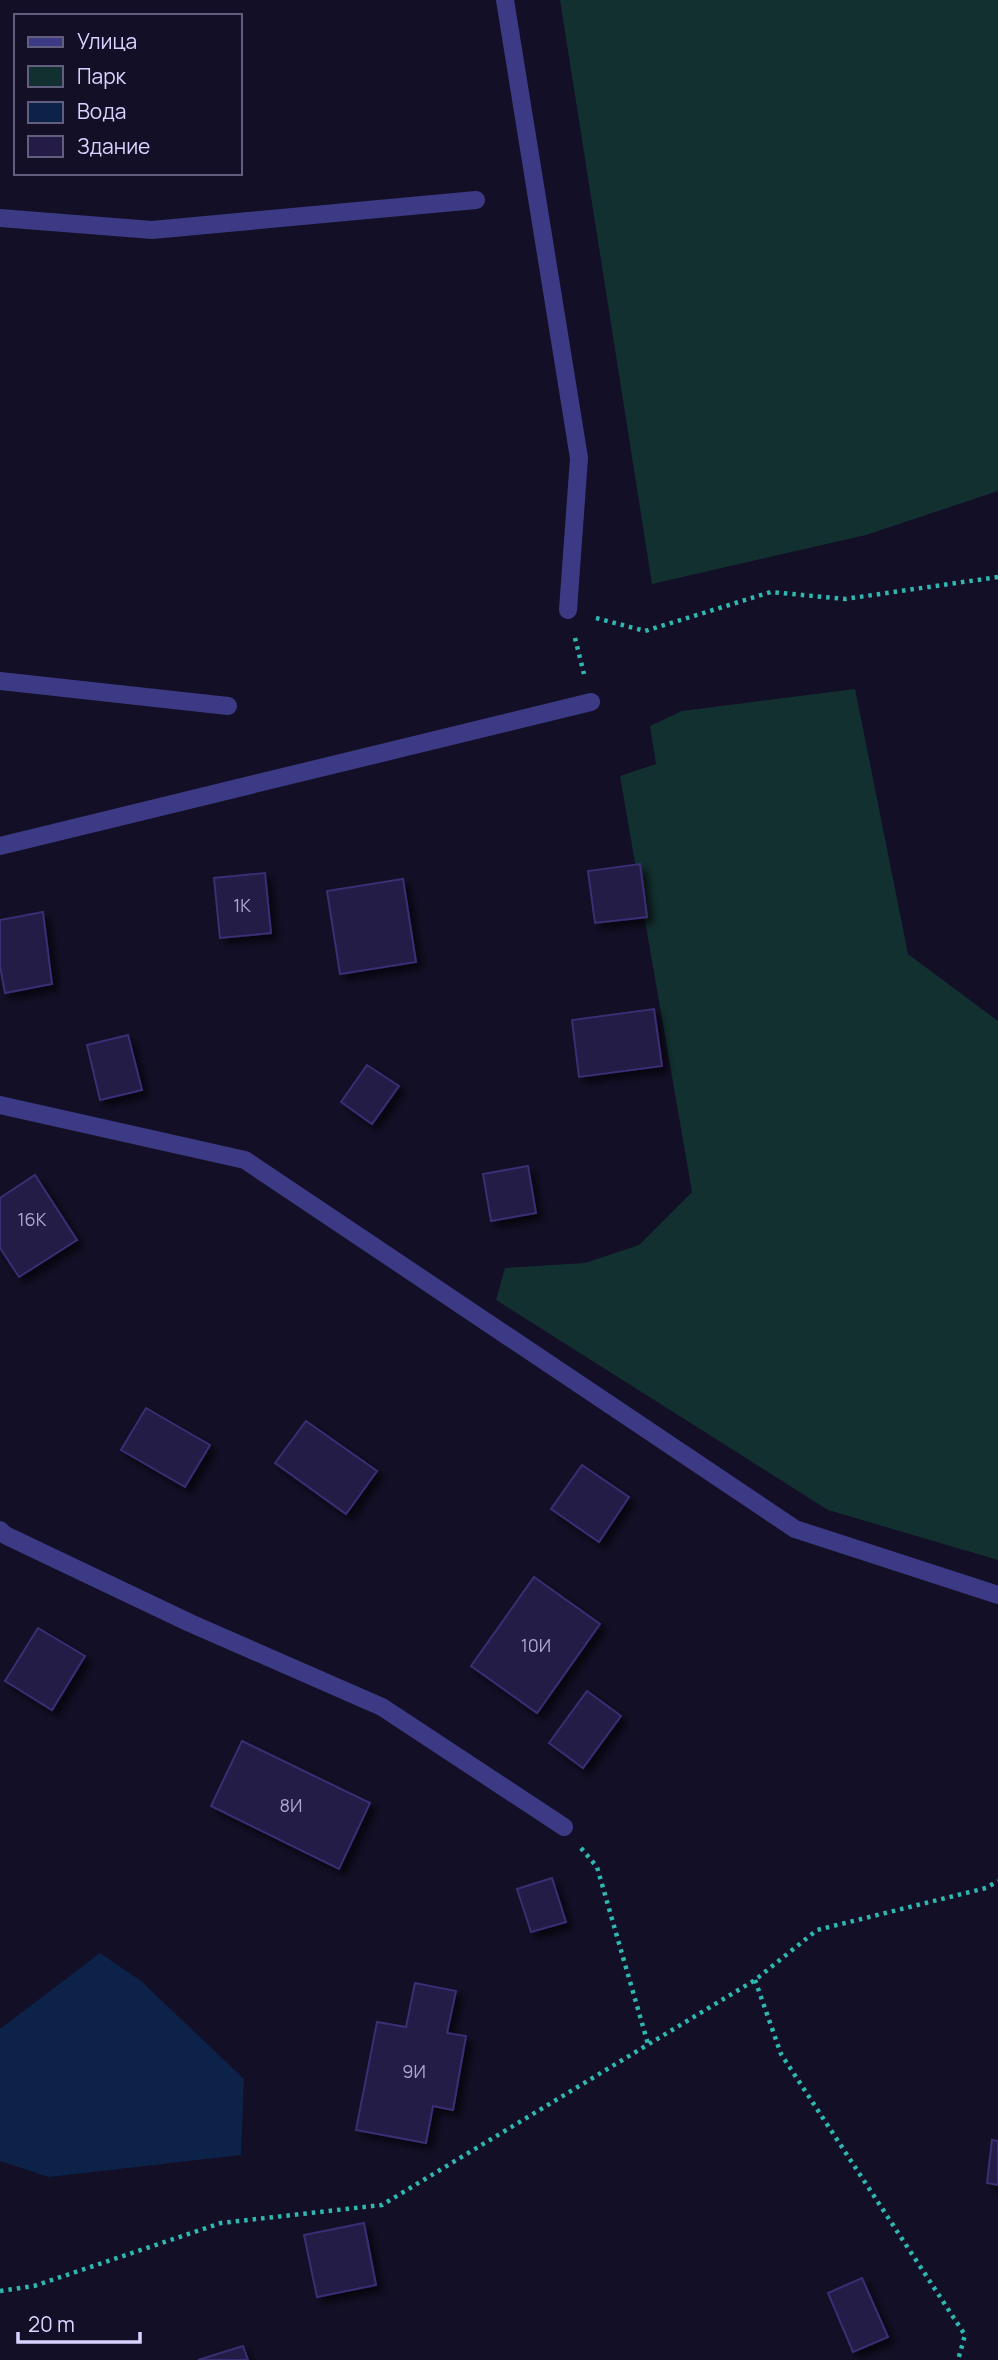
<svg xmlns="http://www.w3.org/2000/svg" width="998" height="2360" viewBox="0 0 998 2360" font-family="Manrope,sans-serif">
<defs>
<filter id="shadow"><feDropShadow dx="6" dy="6" stdDeviation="3.5" flood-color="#0009"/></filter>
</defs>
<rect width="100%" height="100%" fill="#130f26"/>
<g fill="#12302f">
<polygon points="560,0 998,0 998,491 866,535 652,584"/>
<polygon points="855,689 908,954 998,1021 998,1560 828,1510 496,1300 505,1268 585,1263 639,1245 692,1192 620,776 656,764 650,726 682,711"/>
</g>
<polygon fill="#0c2248" points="100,1953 141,1981 244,2079 241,2155 49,2177 0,2161 0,2029"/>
<g fill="#241b47" stroke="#3b2d73" stroke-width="2" filter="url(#shadow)">
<polygon points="640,864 647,917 595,923 588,871"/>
<polygon points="265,873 271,933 220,938 214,878"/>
<polygon points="403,879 416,962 340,974 327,891"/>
<polygon points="43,912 52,984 5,993 0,966 0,920"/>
<polygon points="654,1009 662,1066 579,1077 572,1020"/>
<polygon points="128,1035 142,1090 100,1100 87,1045"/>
<polygon points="367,1065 399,1086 372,1124 341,1102"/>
<polygon points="528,1166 536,1213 491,1221 483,1174"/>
<polygon points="35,1175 77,1240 19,1277 0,1248 0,1198"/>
<polygon points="146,1408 210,1445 185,1487 121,1450"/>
<polygon points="306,1421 377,1471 346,1514 275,1463"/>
<polygon points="582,1465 629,1497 599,1542 551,1509"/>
<polygon points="534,1577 600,1624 537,1713 471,1666"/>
<polygon points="38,1628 85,1656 52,1710 5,1681"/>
<polygon points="587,1691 621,1716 583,1768 549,1743"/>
<polygon points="242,1741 370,1803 339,1869 211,1806"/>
<polygon points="552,1878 566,1922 531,1932 517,1889"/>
<polygon points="415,1983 456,1991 447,2033 466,2036 453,2110 433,2106 426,2143 356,2130 377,2022 406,2027"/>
<polygon points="992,2140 998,2141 998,2185 987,2183"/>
<polygon points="364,2223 376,2285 317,2297 304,2235"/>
<polygon points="862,2278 888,2337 853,2352 828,2293"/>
<polygon points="243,2346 248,2360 198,2360"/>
</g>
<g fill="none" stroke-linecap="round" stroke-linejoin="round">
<g stroke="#2fb8b0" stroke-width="4.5" stroke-dasharray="3.5 5" stroke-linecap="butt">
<polyline points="596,618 645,631 771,592 845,599 998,577"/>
<polyline points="575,638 584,674"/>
<polyline points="581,1848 597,1867 648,2044"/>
<polyline points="755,1980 781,2054 965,2335 958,2360"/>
<polyline points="0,2291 34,2286 221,2223 382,2205 755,1980 817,1930 986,1888 998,1881"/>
</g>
<g stroke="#3d3a85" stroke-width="18">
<polyline points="505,0 579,458 568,610"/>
<polyline points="0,218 152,230 476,200"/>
<polyline points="0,681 228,706"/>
<polyline points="0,846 591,702"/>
<polyline points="0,1105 245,1160 795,1529 998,1595"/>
<polyline points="0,1530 5,1535 190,1623 382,1707 564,1827"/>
</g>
</g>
<g text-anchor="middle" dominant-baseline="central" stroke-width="7" stroke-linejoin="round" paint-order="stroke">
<g font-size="18" fill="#aca6d1">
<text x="242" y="905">1К</text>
<text x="32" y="1219">16К</text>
<text x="536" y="1645">10И</text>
<text x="291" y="1805">8И</text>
<text x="414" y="2071">9И</text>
</g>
</g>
<rect x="14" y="14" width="228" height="161" fill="#130f26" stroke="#625e7d" stroke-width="2"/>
<rect x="28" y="37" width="35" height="10" fill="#3d3a85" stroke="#625e7d" stroke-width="2"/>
<text x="77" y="49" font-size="21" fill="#d9d4ff">Улица</text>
<rect x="28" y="66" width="35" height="21" fill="#12302f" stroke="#625e7d" stroke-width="2"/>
<text x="77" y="84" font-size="21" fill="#d9d4ff">Парк</text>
<rect x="28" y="102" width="35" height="21" fill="#0c2248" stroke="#625e7d" stroke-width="2"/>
<text x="77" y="119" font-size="21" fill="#d9d4ff">Вода</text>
<rect x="28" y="136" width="35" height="21" fill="#241b47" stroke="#625e7d" stroke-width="2"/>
<text x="77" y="154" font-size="21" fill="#d9d4ff">Здание</text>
<path d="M18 2332v10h122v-10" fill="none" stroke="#d9d4ff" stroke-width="3.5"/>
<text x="28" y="2332" font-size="21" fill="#d9d4ff" stroke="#130f26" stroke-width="5" paint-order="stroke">20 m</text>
</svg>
